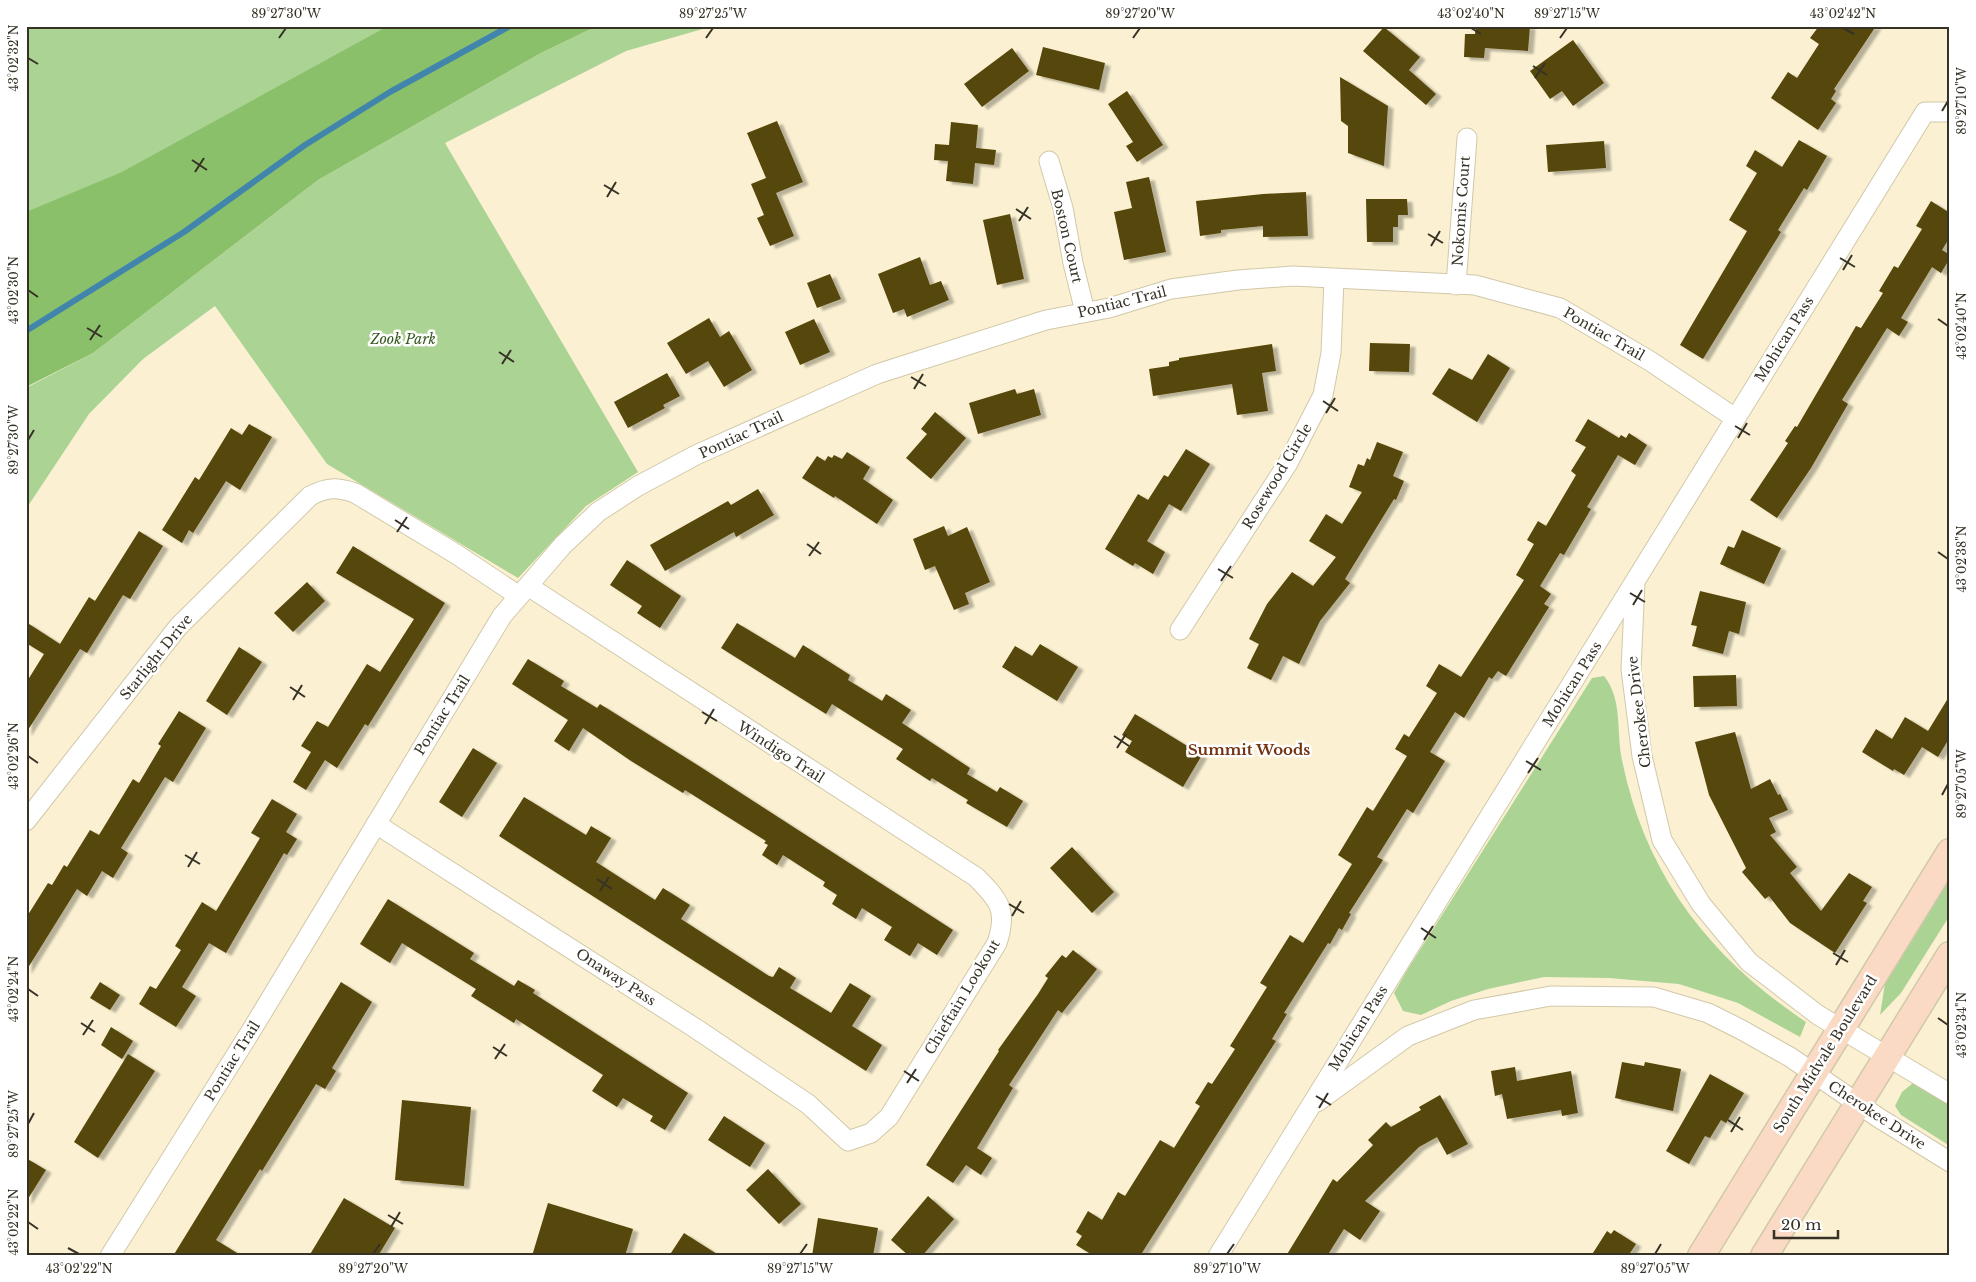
<svg xmlns="http://www.w3.org/2000/svg" width="1976" height="1282" viewBox="0 0 1976 1282" font-family="'Libre Baskerville',serif">
<defs>
<filter id="shadow"><feDropShadow dx="5.5" dy="3" stdDeviation="1" flood-color="#0004"/></filter>
</defs>
<rect width="100%" height="100%" fill="#fbf1d2"/>
<g fill="#abd394">
<polygon points="26,26 469,26 26,348"/>
<polygon points="597,26 713,26 626,51 445,143 638,472 586,506 518,578 327,464 215,306 143,359 89,414 26,509 26,388 93,353 318,180 541,53"/>
<path d="M1604,676C1623,700 1616,731 1622,760C1645,875 1710,958 1806,1022L1800,1037L1738,1003L1679,984L1609,978L1544,977L1488,989L1451,1001L1421,1015L1403,1011L1394,993L1406,972L1592,678Z"/>
<polygon points="1950,877 1950,915 1901,993 1880,1015 1885,983"/>
<polygon points="1913,1083 1921,1083 1950,1102 1950,1146 1901,1115 1895,1106 1902,1092"/>
</g>
<polygon fill="#8ac06a" points="388,26 597,26 541,53 318,180 93,353 26,387 26,212 122,172"/>
<g fill="none" stroke-linecap="round" stroke-linejoin="round">
<polyline stroke="#4185ad" stroke-width="6" points="26,331 184,232 305,145 390,92 510,26"/>
</g>
<g fill="#564608" filter="url(#shadow)">
<polygon points="1476,26 1530,26 1528,51 1485,48 1484,58 1464,57 1465,34 1475,34"/>
<polygon points="1819,26 1876,26 1834,89 1836,91 1831,99 1836,103 1818,130 1771,98 1788,72 1797,78 1819,44 1810,38"/>
<polygon points="1384,27 1420,57 1409,70 1436,94 1426,105 1363,51"/>
<polygon points="1573,40 1604,83 1573,106 1562,91 1550,99 1530,71"/>
<polygon points="1043,47 1105,63 1099,90 1036,75"/>
<polygon points="1012,48 1029,71 982,107 964,84"/>
<polygon points="1340,77 1388,106 1384,166 1348,153 1348,126 1341,121"/>
<polygon points="1127,91 1163,145 1137,162 1126,146 1133,142 1108,104"/>
<polygon points="777,121 803,182 776,193 794,236 770,246 757,218 764,215 751,184 766,178 747,133"/>
<polygon points="951,122 978,125 976,148 996,150 994,165 975,163 973,184 946,181 948,161 934,160 935,144 949,145"/>
<polygon points="1799,140 1827,156 1807,190 1804,188 1778,230 1781,232 1703,359 1680,345 1747,231 1729,220 1757,173 1746,166 1755,150 1782,167"/>
<polygon points="1604,141 1606,168 1548,172 1546,145"/>
<polygon points="1149,177 1166,252 1124,260 1114,212 1132,208 1126,182"/>
<polygon points="1306,192 1308,236 1263,237 1263,226 1221,230 1221,233 1200,236 1196,201 1263,194"/>
<polygon points="1366,199 1407,199 1408,215 1398,215 1398,227 1393,227 1393,242 1367,242"/>
<polygon points="1931,201 1950,213 1950,237 1942,250 1950,255 1950,258 1941,273 1932,267 1901,318 1908,322 1899,336 1887,328 1842,400 1848,404 1811,468 1777,518 1750,500 1788,443 1785,441 1795,426 1797,427 1856,326 1861,328 1883,293 1879,291 1894,266 1898,268 1922,229 1916,226"/>
<polygon points="1010,214 1024,279 997,285 983,220"/>
<polygon points="920,257 930,285 941,281 949,300 907,317 904,309 893,313 878,274"/>
<polygon points="830,274 841,299 817,308 807,283"/>
<polygon points="709,318 720,337 729,331 752,370 724,387 708,361 686,374 667,343"/>
<polygon points="814,319 830,352 800,365 785,332"/>
<polygon points="1370,343 1410,344 1409,372 1369,371"/>
<polygon points="1272,344 1276,371 1262,373 1268,411 1237,415 1232,384 1153,396 1149,369 1169,366 1169,362 1179,360 1179,358"/>
<polygon points="1488,354 1510,368 1477,422 1432,394 1449,368 1472,380"/>
<polygon points="667,373 680,396 663,405 665,408 628,428 614,402"/>
<polygon points="1015,389 1017,394 1034,389 1041,415 978,434 969,403"/>
<polygon points="935,412 966,438 931,479 906,458 927,434 921,429"/>
<polygon points="1588,419 1619,438 1621,435 1626,438 1629,433 1647,445 1635,465 1618,455 1587,507 1591,509 1564,555 1560,553 1540,586 1551,594 1544,604 1549,607 1506,676 1498,671 1492,679 1489,677 1464,718 1455,712 1430,752 1445,761 1413,813 1407,809 1377,857 1383,860 1349,913 1351,914 1342,930 1339,928 1330,944 1328,943 1284,1013 1287,1014 1272,1039 1276,1041 1140,1256 1094,1256 1076,1245 1082,1236 1076,1232 1088,1211 1102,1220 1118,1192 1125,1196 1160,1140 1174,1148 1200,1106 1195,1103 1208,1082 1212,1084 1235,1049 1230,1046 1267,987 1260,983 1290,935 1303,943 1352,864 1338,855 1367,807 1373,811 1407,756 1395,749 1404,734 1409,737 1437,693 1426,686 1439,664 1461,677 1524,580 1516,575 1534,544 1527,540 1538,521 1546,526 1576,475 1571,471 1586,447 1575,441"/>
<polygon points="249,424 272,437 240,490 226,481 193,533 189,530 182,543 162,530 195,477 199,480 231,428 242,435"/>
<polygon points="1377,442 1403,452 1393,476 1404,481 1396,500 1394,499 1345,579 1350,583 1320,621 1299,664 1283,656 1271,680 1247,668 1259,644 1249,639 1267,604 1292,572 1313,586 1336,557 1309,541 1326,514 1342,524 1362,492 1349,487 1358,464 1364,466 1367,458 1370,460"/>
<polygon points="1186,449 1210,464 1181,511 1169,504 1147,541 1165,552 1153,574 1135,563 1133,566 1105,549 1138,494 1148,500 1164,475 1168,477"/>
<polygon points="847,452 870,467 863,479 893,500 877,524 835,496 834,498 802,478 817,456 825,461 828,456 832,458 834,455 842,459"/>
<polygon points="758,489 774,515 736,537 734,532 665,571 650,545 728,501 731,505"/>
<polygon points="944,526 948,536 967,527 990,582 965,593 969,604 954,610 935,566 925,570 913,539"/>
<polygon points="1742,530 1781,548 1764,584 1720,564 1728,546 1734,548"/>
<polygon points="139,531 163,546 130,599 123,595 87,653 80,649 26,733 26,683 44,654 26,643 26,622 60,644 89,597 95,601"/>
<polygon points="353,546 445,603 368,726 365,724 337,768 325,760 306,790 293,782 311,752 301,746 317,721 328,727 367,664 380,672 414,619 336,573"/>
<polygon points="627,560 681,596 660,628 637,613 642,606 610,585"/>
<polygon points="307,582 325,601 293,632 274,613"/>
<polygon points="1700,591 1746,602 1739,634 1729,631 1723,654 1692,646 1697,626 1691,625"/>
<polygon points="737,623 795,658 803,645 850,675 848,680 882,701 886,694 911,710 902,723 970,768 967,774 997,792 1000,787 1023,801 1007,827 966,803 968,800 932,778 930,781 896,759 903,749 832,704 826,714 721,648"/>
<polygon points="1040,644 1078,667 1057,701 1002,667 1015,646 1032,656"/>
<polygon points="239,647 262,662 227,715 206,701"/>
<polygon points="528,659 564,681 561,686 597,708 600,704 699,766 953,930 937,955 918,943 910,956 884,940 892,927 862,908 856,919 832,904 837,895 823,886 825,882 783,855 777,865 762,855 768,845 764,843 766,841 685,790 683,793 631,761 583,728 569,751 554,741 568,720 512,684"/>
<polygon points="1736,675 1737,706 1694,707 1693,676"/>
<polygon points="1950,695 1950,737 1938,757 1922,747 1904,775 1894,769 1893,771 1862,752 1876,729 1892,739 1905,717 1928,731"/>
<polygon points="179,711 206,728 173,782 165,777 121,848 128,853 113,878 102,871 87,896 77,889 26,971 26,918 48,883 52,885 64,865 67,867 90,830 99,835 133,779 139,783 161,746 158,744"/>
<polygon points="1135,714 1202,755 1183,787 1125,752 1132,741 1122,735"/>
<polygon points="1735,732 1751,789 1770,779 1778,795 1780,794 1788,810 1769,818 1776,832 1770,835 1797,867 1790,873 1821,911 1849,873 1872,887 1863,901 1867,903 1835,953 1790,923 1769,896 1765,899 1742,872 1746,868 1709,795 1695,742"/>
<polygon points="473,748 497,763 462,817 439,802"/>
<polygon points="524,797 586,835 591,826 611,838 596,862 655,900 663,888 690,905 681,919 769,976 773,977 779,967 796,978 790,988 831,1013 850,983 871,996 852,1026 882,1045 866,1071 499,836"/>
<polygon points="272,799 297,814 286,832 297,839 287,855 284,853 226,953 209,943 182,987 196,996 176,1027 139,1004 150,986 156,989 181,950 175,946 202,902 216,911 260,838 251,833"/>
<polygon points="1072,847 1114,892 1092,913 1050,868"/>
<polygon points="388,899 474,953 470,959 514,986 518,980 535,990 533,993 688,1093 665,1130 650,1121 653,1116 623,1098 617,1107 592,1091 603,1075 516,1019 514,1023 471,996 476,989 402,943 390,963 360,944"/>
<polygon points="1073,950 1097,969 1062,1013 1058,1010 1009,1085 1013,1088 977,1148 992,1158 981,1175 966,1165 953,1183 926,1165 999,1051 998,1050 1038,994 1048,978 1045,976 1062,955 1066,958"/>
<polygon points="100,982 120,995 110,1010 90,998"/>
<polygon points="341,982 372,1002 332,1068 336,1071 325,1089 316,1084 262,1171 260,1169 216,1240 242,1256 173,1256"/>
<polygon points="111,1027 133,1041 122,1059 101,1045"/>
<polygon points="128,1054 155,1071 98,1158 74,1142"/>
<polygon points="1622,1062 1644,1066 1645,1062 1681,1069 1673,1111 1615,1098"/>
<polygon points="1515,1067 1517,1081 1571,1071 1578,1113 1562,1116 1561,1110 1507,1119 1502,1094 1495,1096 1491,1071"/>
<polygon points="1710,1074 1744,1093 1726,1123 1721,1120 1710,1138 1705,1136 1689,1164 1666,1151"/>
<polygon points="1440,1095 1468,1144 1447,1155 1437,1137 1419,1147 1365,1201 1380,1211 1360,1240 1344,1229 1327,1256 1286,1256 1333,1179 1337,1182 1373,1145 1368,1140 1386,1122 1391,1127 1421,1110 1419,1107"/>
<polygon points="402,1100 471,1107 464,1186 395,1180"/>
<polygon points="724,1116 765,1143 750,1167 708,1140"/>
<polygon points="26,1158 46,1170 26,1202"/>
<polygon points="768,1169 801,1204 779,1224 746,1190"/>
<polygon points="928,1196 954,1219 922,1256 909,1256 891,1240"/>
<polygon points="344,1198 395,1228 378,1256 309,1256"/>
<polygon points="548,1203 633,1229 625,1256 532,1256"/>
<polygon points="818,1218 878,1228 873,1256 812,1256"/>
<polygon points="1614,1230 1636,1244 1628,1256 1591,1256 1607,1231 1611,1234"/>
<polygon points="684,1233 720,1256 669,1256"/>
</g>
<g fill="none" stroke-linecap="round" stroke-linejoin="round">
<g stroke="#d1c8a9" stroke-width="21">
<g id="minor">
<polyline points="1049,161 1063,208 1073,263 1085,312"/>
<polyline points="1456,285 1467,138"/>
<polyline points="1635,583 1631,669 1642,756 1662,840 1701,904 1749,962 1818,1015 1950,1094"/>
<polyline points="1180,630 1288,463 1323,395 1331,353 1334,279"/>
<path d="M26,821L178,627L310,496C327,487 337,487 355,493L456,554L519,596"/>
<path d="M376,824L695,1028L808,1104L848,1141L871,1133L889,1117L997,943C1008,910 999,900 976,877L528,586"/>
<polyline points="1317,1102 1408,1036 1474,1010 1551,996 1654,997 1708,1013 1740,1029 1790,1057 1879,1118 1950,1162"/>
<polyline points="110,1256 251,1031 502,616 563,545 598,512 638,486 696,455 877,374 1046,320 1109,308 1171,289 1238,280 1293,276 1475,285 1560,308 1650,361 1735,418"/>
<polyline points="1218,1256 1925,112 1950,112"/>
</g>
</g>
<g stroke="#d1c8a9" stroke-width="29">
<g id="secondary">
<polyline points="1701,1256 1950,852"/>
<polyline points="1764,1256 1950,955"/>
</g>
</g>
<use href="#minor" stroke="#fff" stroke-width="19"/>
<use href="#secondary" stroke="#fadac4" stroke-width="26"/>
</g>
<path fill="none" stroke="#363226" stroke-width="2" d="M1471,28L1481,34M1843,28L1854,34M279,38L286,28M706,38L713,28M1133,38L1140,28M1560,38L1567,28M28,58L38,64M1533,66L1547,75M1535,78L1545,63M1942,111L1948,101M192,160L207,170M195,172L204,158M604,185L619,194M607,197L616,182M1016,209L1031,219M1019,221L1028,207M1428,234L1443,243M1431,246L1440,231M1840,258L1855,267M1843,270L1852,255M28,290L38,297M1938,319L1948,326M87,328L102,337M90,340L100,325M499,352L514,362M502,364L511,350M911,377L926,386M914,389L923,374M1323,401L1338,411M1326,413L1335,398M1735,426L1750,435M1738,438L1747,423M28,440L34,430M395,520L409,529M397,532L407,517M807,544L821,554M1938,552L1948,559M809,556L819,542M1218,569L1233,578M1221,581L1231,566M1630,593L1645,602M1633,605L1642,590M290,687L305,697M293,700L302,685M702,712L717,721M705,724L714,709M1114,736L1129,746M1117,748L1126,734M28,756L38,763M1526,761L1541,770M1528,773L1538,758M1942,795L1948,784M185,855L200,864M188,867L197,852M597,879L612,889M600,891L609,877M1009,904L1024,913M1012,916L1021,901M1421,928L1436,938M1424,940L1433,926M1833,953L1848,962M1836,965L1845,950M28,989L38,996M1938,1018L1948,1025M81,1023L95,1032M83,1035L93,1020M493,1047L507,1056M495,1059L505,1044M904,1071L919,1081M907,1083L916,1069M1316,1096L1331,1105M1319,1108L1328,1093M1728,1120L1743,1130M28,1124L34,1113M1731,1132L1740,1117M388,1215L403,1224M28,1222L38,1229M391,1227L400,1212M68,1248L79,1254M373,1254L380,1244M800,1254L807,1244M1227,1254L1234,1244M1655,1254L1661,1244"/>
<g text-anchor="middle" dominant-baseline="central" stroke-width="5" stroke-linejoin="round" paint-order="stroke">
<g font-size="14" fill="#363226" stroke="#fff">
<text transform="translate(1461 211) rotate(-86)">Nokomis Court</text>
<text transform="translate(1067 236) rotate(77)">Boston Court</text>
<text transform="translate(1122 302) rotate(-14)">Pontiac Trail</text>
<text transform="translate(1604 334) rotate(30)">Pontiac Trail</text>
<text transform="translate(1784 339) rotate(-58)">Mohican Pass</text>
<text transform="translate(741 435) rotate(-25)">Pontiac Trail</text>
<text transform="translate(1277 476) rotate(-59)">Rosewood Circle</text>
<text transform="translate(156 657) rotate(-51)">Starlight Drive</text>
<text transform="translate(1572 684) rotate(-58)">Mohican Pass</text>
<text transform="translate(1639 712) rotate(-97)">Cherokee Drive</text>
<text transform="translate(442 715) rotate(-58)">Pontiac Trail</text>
<text transform="translate(781 752) rotate(33)">Windigo Trail</text>
<text transform="translate(616 977) rotate(33)">Onaway Pass</text>
<text transform="translate(962 997) rotate(-59)">Chieftain Lookout</text>
<text transform="translate(1358 1028) rotate(-58)">Mohican Pass</text>
<text transform="translate(1825 1054) rotate(-58)">South Midvale Boulevard</text>
<text transform="translate(232 1061) rotate(-58)">Pontiac Trail</text>
<text transform="translate(1877 1115) rotate(33)">Cherokee Drive</text>
</g>
<g font-size="14" font-style="italic" fill="#36591e" stroke="#fff">
<text x="403" y="339">Zook Park</text>
</g>
<g font-size="15" font-weight="bold" fill="#733411" stroke="#fff">
<text x="1249" y="749">Summit Woods</text>
</g>
</g>
<rect width="1976" height="1282" fill="none" stroke="#ffffff" stroke-width="55"/>
<path d="M1774 1230v8h64v-8" fill="none" stroke="#363226" stroke-width="2.5"/>
<text x="1781" y="1230" font-size="15" fill="#363226" stroke="#ffffff" stroke-width="4" paint-order="stroke">20 m</text>
<rect x="28" y="28" width="1920" height="1226" fill="none" stroke="#363226" stroke-width="2"/>
<g font-size="12" text-anchor="middle" fill="#363226">
<text x="286" y="18">89°27'30"W</text>
<text x="713" y="18">89°27'25"W</text>
<text x="1140" y="18">89°27'20"W</text>
<text x="1471" y="18">43°02'40"N</text>
<text x="1567" y="18">89°27'15"W</text>
<text x="1843" y="18">43°02'42"N</text>
<text transform="translate(14 58) rotate(-90)" y="4">43°02'32"N</text>
<text transform="translate(1962 101) rotate(-90)" y="4">89°27'10"W</text>
<text transform="translate(14 290) rotate(-90)" y="4">43°02'30"N</text>
<text transform="translate(1962 326) rotate(-90)" y="4">43°02'40"N</text>
<text transform="translate(14 440) rotate(-90)" y="4">89°27'30"W</text>
<text transform="translate(1962 559) rotate(-90)" y="4">43°02'38"N</text>
<text transform="translate(14 756) rotate(-90)" y="4">43°02'26"N</text>
<text transform="translate(1962 784) rotate(-90)" y="4">89°27'05"W</text>
<text transform="translate(14 989) rotate(-90)" y="4">43°02'24"N</text>
<text transform="translate(1962 1025) rotate(-90)" y="4">43°02'34"N</text>
<text transform="translate(14 1124) rotate(-90)" y="4">89°27'25"W</text>
<text transform="translate(14 1222) rotate(-90)" y="4">43°02'22"N</text>
<text x="79" y="1273">43°02'22"N</text>
<text x="373" y="1273">89°27'20"W</text>
<text x="800" y="1273">89°27'15"W</text>
<text x="1227" y="1273">89°27'10"W</text>
<text x="1655" y="1273">89°27'05"W</text>
</g>
</svg>
